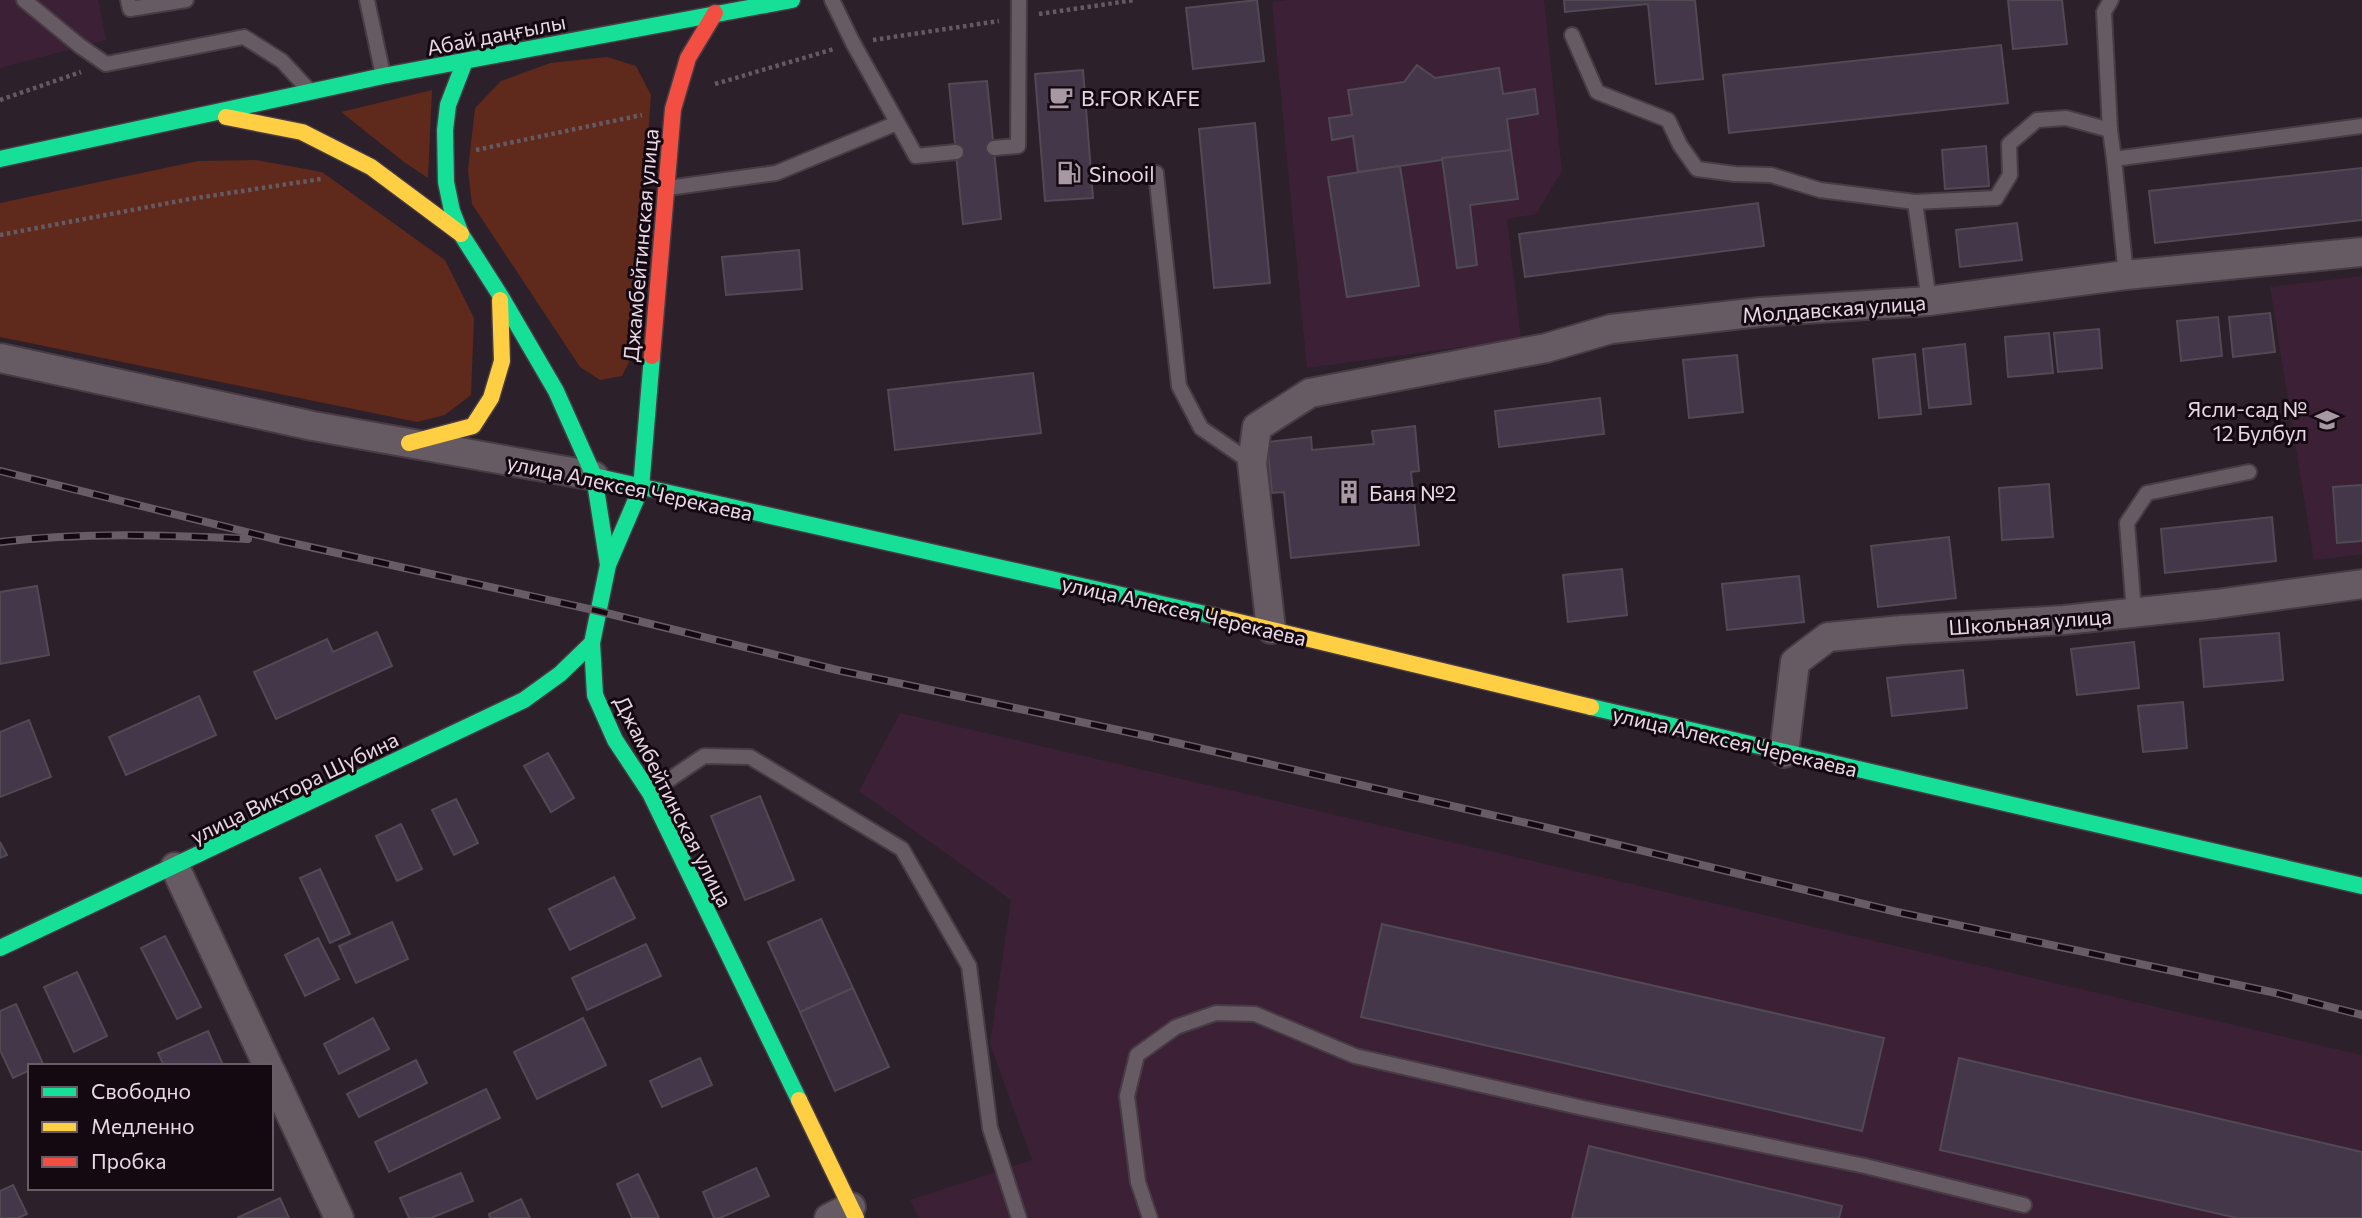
<svg xmlns="http://www.w3.org/2000/svg" width="2362" height="1218" viewBox="0 0 2362 1218" font-family="Commissioner,sans-serif">
<rect width="100%" height="100%" fill="#2c202a"/>
<g fill="#3c2036">
<polygon points="0,0 98,0 106,40 0,68"/>
<polygon points="1287,0 1544,0 1562,171 1536,214 1507,219 1521,339 1307,368 1272,2"/>
<polygon points="2362,276 2362,554 2314,560 2270,287"/>
<polygon points="900,713 2362,1055 2362,1218 919,1218 910,1200 1032,1160 990,1044 1011,900 859,791"/>
</g>
<g fill="#5f291b">
<polygon points="607,57 636,66 651,95 633,354 622,376 600,380 580,367 472,204 468,170 475,108 501,81 550,63"/>
<polygon points="432,90 428,178 404,162 341,112"/>
<polygon points="256,160 322,172 445,260 474,318 471,395 445,415 417,422 0,337 0,203 198,161"/>
</g>
<g fill="#443749" stroke="#514954" stroke-width="2">
<polygon points="1257,0 1264,61 1193,69 1186,8"/>
<polygon points="1564,0 1695,0 1703,79 1656,84 1648,4 1565,12"/>
<polygon points="2008,0 2062,0 2067,44 2013,49"/>
<polygon points="2001,45 2008,103 1729,133 1723,75"/>
<polygon points="1417,65 1435,78 1499,68 1503,94 1535,89 1538,114 1507,119 1511,150 1358,172 1353,136 1332,140 1329,118 1352,115 1348,90 1404,82"/>
<polygon points="1083,70 1093,198 1045,201 1035,74"/>
<polygon points="987,81 1001,219 963,224 949,84"/>
<polygon points="1255,123 1270,283 1214,288 1199,129"/>
<polygon points="1986,146 1989,186 1945,189 1942,150"/>
<polygon points="1511,150 1518,199 1470,205 1477,265 1457,268 1442,158"/>
<polygon points="1400,166 1419,286 1347,297 1328,177"/>
<polygon points="2362,168 2362,220 2155,243 2149,191"/>
<polygon points="1758,203 1764,246 1525,277 1519,234"/>
<polygon points="2017,223 2022,260 1960,267 1956,230"/>
<polygon points="799,250 802,289 726,295 722,257"/>
<polygon points="2270,313 2275,352 2233,357 2229,317"/>
<polygon points="2218,317 2222,356 2181,361 2177,321"/>
<polygon points="2099,329 2102,368 2058,372 2054,333"/>
<polygon points="2049,333 2053,373 2008,377 2005,337"/>
<polygon points="1965,344 1971,404 1929,408 1923,349"/>
<polygon points="1915,354 1921,414 1879,418 1873,359"/>
<polygon points="1737,355 1743,412 1689,418 1683,360"/>
<polygon points="1033,373 1041,433 895,450 888,390"/>
<polygon points="1600,398 1604,434 1499,447 1495,411"/>
<polygon points="1415,426 1419,471 1411,472 1419,545 1291,558 1284,492 1272,493 1267,442 1311,437 1312,450 1374,444 1372,431"/>
<polygon points="2049,484 2053,537 2002,540 1999,488"/>
<polygon points="2362,485 2362,541 2337,543 2333,487"/>
<polygon points="2272,517 2276,561 2165,573 2161,529"/>
<polygon points="1949,537 1956,598 1878,607 1871,546"/>
<polygon points="1622,569 1627,615 1568,622 1563,575"/>
<polygon points="1799,576 1804,622 1727,630 1722,584"/>
<polygon points="37,586 49,655 0,664 0,592"/>
<polygon points="377,632 392,666 276,719 254,672 327,639 333,652"/>
<polygon points="2279,633 2283,680 2204,687 2200,639"/>
<polygon points="2134,642 2139,688 2077,695 2071,649"/>
<polygon points="1963,670 1967,708 1892,716 1887,678"/>
<polygon points="199,696 216,735 126,775 109,737"/>
<polygon points="2183,702 2187,748 2143,752 2138,706"/>
<polygon points="29,720 51,777 0,797 0,732"/>
<polygon points="548,753 574,798 551,812 524,766"/>
<polygon points="760,796 794,880 745,900 711,816"/>
<polygon points="456,799 478,843 454,855 432,810"/>
<polygon points="401,824 422,869 397,881 376,836"/>
<polygon points="0,842 7,855 0,858"/>
<polygon points="320,869 350,934 330,943 300,878"/>
<polygon points="614,877 635,918 570,950 549,909"/>
<polygon points="821,919 853,988 800,1012 768,942"/>
<polygon points="392,922 408,959 356,983 339,946"/>
<polygon points="1382,924 1884,1038 1862,1131 1361,1017"/>
<polygon points="165,936 201,1007 177,1019 141,948"/>
<polygon points="318,938 339,979 305,996 285,955"/>
<polygon points="646,944 661,976 587,1010 572,978"/>
<polygon points="77,972 107,1036 74,1052 44,987"/>
<polygon points="853,988 889,1067 835,1091 800,1012"/>
<polygon points="16,1004 43,1064 30,1066 30,1070 13,1078 0,1050 0,1011"/>
<polygon points="373,1018 389,1049 339,1074 324,1044"/>
<polygon points="583,1018 606,1065 537,1099 514,1052"/>
<polygon points="208,1031 223,1065 164,1066 158,1053"/>
<polygon points="700,1058 712,1085 662,1107 650,1081"/>
<polygon points="1959,1058 2362,1152 2362,1218 2237,1218 1940,1150"/>
<polygon points="416,1060 427,1083 359,1117 347,1094"/>
<polygon points="486,1089 500,1118 389,1172 375,1142"/>
<polygon points="1589,1146 1842,1206 1839,1218 1572,1218"/>
<polygon points="756,1168 769,1196 720,1218 714,1218 703,1192"/>
<polygon points="461,1173 473,1201 431,1218 409,1218 400,1198"/>
<polygon points="638,1174 659,1218 632,1218 617,1184"/>
<polygon points="13,1185 27,1214 18,1218 0,1218 0,1191"/>
<polygon points="280,1198 289,1218 237,1218"/>
<polygon points="521,1199 530,1218 490,1218 489,1214"/>
</g>
<g fill="none" stroke-linecap="round" stroke-linejoin="round">
<g stroke="#473b44" stroke-width="18">
<g id="lane">
<polyline points="24,0 80,46 106,64 244,37 282,61 308,89"/>
<polyline points="128,0 130,9 186,0"/>
<polyline points="367,0 383,75"/>
<polyline points="832,0 853,43 916,156 956,152"/>
<polyline points="2111,0 2104,12 2110,130 2114,159"/>
<polyline points="1572,35 1597,92 1668,120 1680,145 1697,169 1735,174 1771,175 1820,190 1915,202 1996,198 2010,175 2009,144 2037,120 2066,118 2110,130"/>
<polyline points="994,148 1018,146 1019,0"/>
<polyline points="1156,173 1179,386 1201,428 1252,463"/>
<polyline points="668,188 776,173 897,123"/>
<polyline points="1915,202 1929,301"/>
<polyline points="2126,275 2114,159 2362,126"/>
<polyline points="2134,612 2127,523 2147,493 2249,472"/>
<polyline points="651,792 704,756 750,757 902,849 969,966 990,1128 1019,1218"/>
<polyline points="1150,1218 1138,1182 1127,1096 1137,1055 1176,1027 1216,1013 1255,1014 1355,1056 1583,1108 1865,1166 2024,1205"/>
</g>
</g>
<g stroke="#473b44" stroke-width="32">
<g id="street">
<polyline points="0,358 313,426 594,476"/>
<polyline points="1271,629 1252,463 1257,427 1310,393 1546,348 1611,329 1760,312 1929,301 2126,275 2362,252"/>
<polyline points="1784,753 1795,662 1828,637 1902,630 2064,620 2216,604 2362,584"/>
<polyline points="175,867 268,1066"/>
<polyline points="271,1072 339,1218"/>
<polyline points="829,1218 851,1207"/>
</g>
</g>
<g stroke="#473b44" stroke-width="19">
<g id="fast">
<polyline points="465,61 448,105 445,130 446,182 452,211 461,234 500,295 556,391 594,476 608,565"/>
<polyline points="0,159 383,76 792,0"/>
<polyline points="652,356 641,488 608,565 592,643 595,695 615,740 650,793 799,1100"/>
<polyline points="594,476 1214,616"/>
<polyline points="1591,707 2362,886"/>
<polyline points="0,948 524,700 560,674 592,643"/>
</g>
</g>
<g stroke="#473b44" stroke-width="19">
<g id="slow">
<polyline points="226,117 302,132 371,167 461,234"/>
<polyline points="409,443 473,426 491,398 502,361 500,300"/>
<polyline points="1214,616 1591,707"/>
<polyline points="799,1100 856,1218"/>
</g>
</g>
<g stroke="#473b44" stroke-width="19">
<polyline id="jam" points="652,356 673,109 688,58 715,13"/>
</g>
<g stroke="#645a61" stroke-width="4.5" stroke-dasharray="3.5 3.5" stroke-linecap="butt">
<polyline points="1039,14 1135,0"/>
<polyline points="873,40 999,21"/>
<polyline points="715,84 834,49"/>
<polyline points="0,100 81,72"/>
<polyline points="476,150 642,115"/>
<polyline points="0,235 190,199 321,179"/>
</g>
<use href="#lane" stroke="#665b63" stroke-width="14"/>
<use href="#street" stroke="#665b63" stroke-width="28"/>
<use href="#fast" stroke="#16e098" stroke-width="16"/>
<use href="#slow" stroke="#ffcf43" stroke-width="16"/>
<use href="#jam" stroke="#f24e42" stroke-width="16"/>
<g stroke="#685d66" stroke-width="8">
<g id="rail">
<polyline points="0,471 283,541 598,611 837,670 1151,737 1544,827 1897,912 2276,993 2362,1015"/>
<path d="M0,542C83,532 165,535 248,539"/>
</g>
</g>
<use href="#rail" stroke="#140911" stroke-width="5" stroke-dasharray="16" stroke-linecap="butt"/>
</g>
<defs>
<g id="cafe-bare" transform="scale(1.89)"><path d="M-5.5-4.5H6V0H3Q3 3.5 0 3.5H-2.5Q-5.5 3.5-5.5 0ZM3-3.2v2h1.7v-2ZM-6 4.5H4V6H-6Z" fill="#a798a4" stroke="#140911" stroke-width="2.5" paint-order="stroke"/></g>
<g id="fuel-bare" transform="scale(1.89)"><path d="M-5.5-6h7V0h2V4h1.3V-2.5L3-4.5l.8-.8L6-3V5H2.5V1h-1V6h-7ZM-4.2-4.7v3.2H.2V-4.7Z" fill="#a798a4" stroke="#140911" stroke-width="2.5" paint-order="stroke"/></g>
<g id="school-bare" transform="scale(1.89)"><path d="M0-5L7-2L0 1L-7-2ZM-4 1L0 2.5L4 1V4Q0 6-4 4Z" fill="#a798a4" stroke="#140911" stroke-width="2.5" paint-order="stroke"/></g>
<g id="building-bare" transform="scale(1.89)"><path d="M-4-6H4V6H1V3H-1V6H-4ZM-2.5-4.3h1.7v1.8h-1.7ZM.8-4.3h1.7v1.8H.8ZM-2.5-1h1.7V.8h-1.7ZM.8-1h1.7V.8H.8Z" fill="#a798a4" stroke="#140911" stroke-width="2.5" paint-order="stroke"/></g>
</defs>
<g fill-rule="evenodd">
<use href="#cafe-bare" x="1061" y="97"/>
<use href="#fuel-bare" x="1069" y="173"/>
<use href="#school-bare" x="2327" y="420"/>
<use href="#building-bare" x="1349" y="492"/>
</g>
<g text-anchor="middle" dominant-baseline="central" stroke-width="6" stroke-linejoin="round" paint-order="stroke">
<g font-size="21" fill="#e9d8e5" stroke="#140911">
<text transform="translate(496 34) rotate(-11)">Абай даңғылы</text>
<text transform="translate(640 245) rotate(-85)">Джамбейтинская улица</text>
<text transform="translate(1834 308) rotate(-4)">Молдавская улица</text>
<text transform="translate(630 487) rotate(12)">улица Алексея Черекаева</text>
<text transform="translate(1184 610) rotate(13)">улица Алексея Черекаева</text>
<text transform="translate(2030 621) rotate(-4)">Школьная улица</text>
<text transform="translate(1735 741) rotate(13)">улица Алексея Черекаева</text>
<text transform="translate(294 787) rotate(-26)">улица Виктора Шубина</text>
<text transform="translate(674 801) rotate(63)">Джамбейтинская улица</text>
</g>
<g font-size="21" fill="#e9d8e5" stroke="#140911" text-anchor="start">
<text x="1081" y="97">B.FOR KAFE</text>
<text x="1089" y="173">Sinooil</text>
<text x="2307" y="408" text-anchor="end">Ясли-сад №<tspan x="2307" dy="24">12 Булбул</tspan></text>
<text x="1369" y="492">Баня №2</text>
</g>
</g>
<rect x="28" y="1064" width="245" height="126" fill="#140911" stroke="#695c66" stroke-width="2"/>
<rect x="42" y="1087" width="35" height="10" fill="#16e098" stroke="#695c66" stroke-width="2"/>
<text x="91" y="1099" font-size="21" fill="#e9d8e5">Свободно</text>
<rect x="42" y="1122" width="35" height="10" fill="#ffcf43" stroke="#695c66" stroke-width="2"/>
<text x="91" y="1134" font-size="21" fill="#e9d8e5">Медленно</text>
<rect x="42" y="1157" width="35" height="10" fill="#f24e42" stroke="#695c66" stroke-width="2"/>
<text x="91" y="1169" font-size="21" fill="#e9d8e5">Пробка</text>
</svg>
